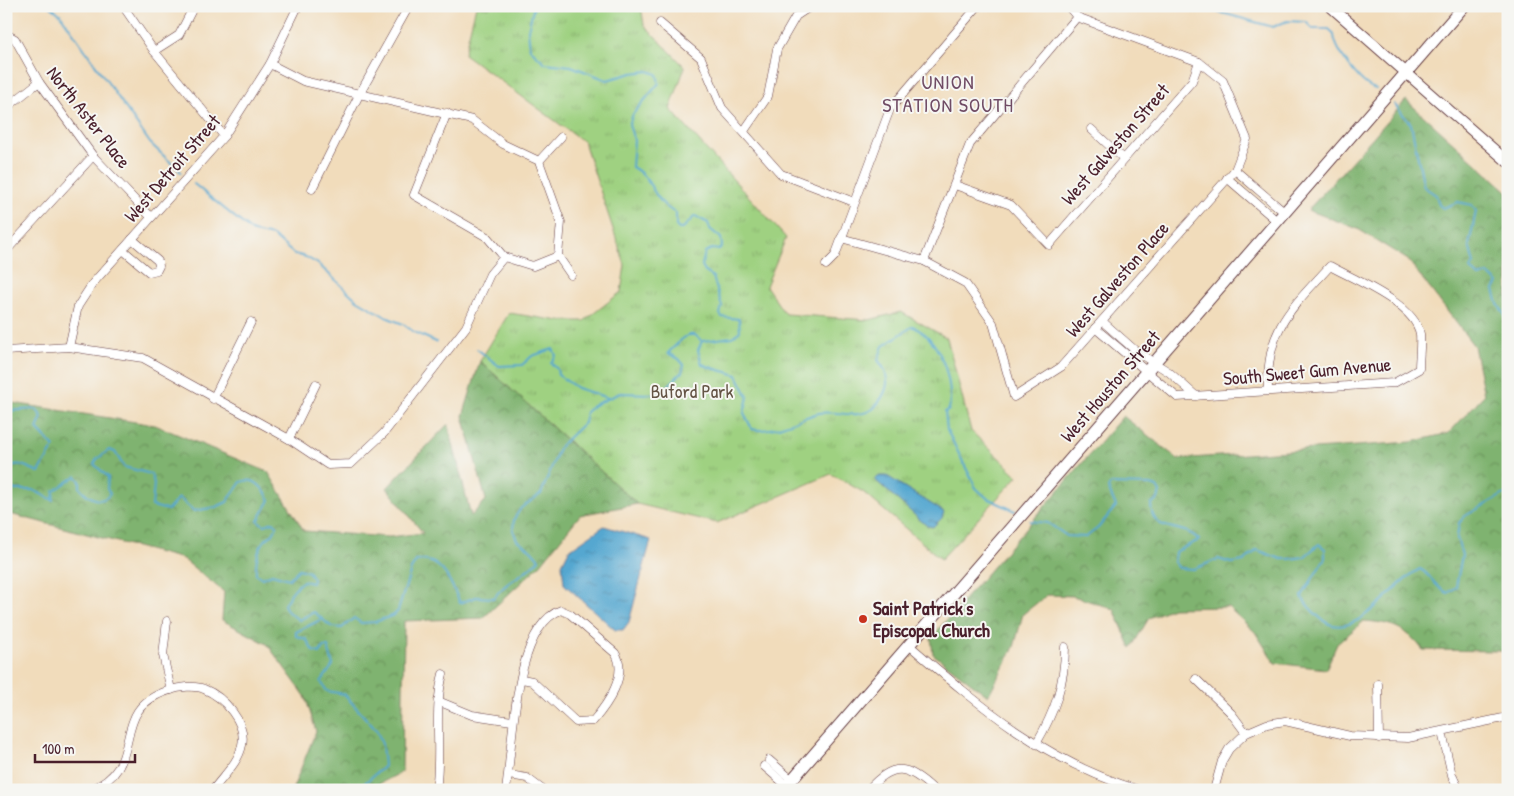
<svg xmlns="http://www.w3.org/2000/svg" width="1514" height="796" viewBox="0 0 1514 796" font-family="'Patrick Hand',sans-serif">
<defs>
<pattern id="grass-tufts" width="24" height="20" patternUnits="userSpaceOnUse" patternTransform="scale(1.25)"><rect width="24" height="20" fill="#9fd181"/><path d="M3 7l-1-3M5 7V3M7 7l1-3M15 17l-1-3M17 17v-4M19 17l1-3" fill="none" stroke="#8ab370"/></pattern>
<pattern id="forest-crowns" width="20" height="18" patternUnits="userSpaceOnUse" patternTransform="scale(1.25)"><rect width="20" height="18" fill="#7fb36f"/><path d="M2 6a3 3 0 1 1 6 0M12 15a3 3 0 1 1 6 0" fill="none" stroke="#6a915b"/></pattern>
<pattern id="water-ripples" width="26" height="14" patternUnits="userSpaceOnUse" patternTransform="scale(1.25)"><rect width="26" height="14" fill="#55a7d0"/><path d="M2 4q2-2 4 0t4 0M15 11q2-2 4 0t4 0" fill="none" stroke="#4887a9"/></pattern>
</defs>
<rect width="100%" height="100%" fill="#f6f6f2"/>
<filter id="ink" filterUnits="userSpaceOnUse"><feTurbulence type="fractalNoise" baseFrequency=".02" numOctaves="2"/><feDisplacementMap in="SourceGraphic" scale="10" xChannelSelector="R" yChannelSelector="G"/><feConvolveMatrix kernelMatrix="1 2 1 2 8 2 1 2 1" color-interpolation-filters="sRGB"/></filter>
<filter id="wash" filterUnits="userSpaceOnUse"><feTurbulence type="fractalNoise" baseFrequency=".0096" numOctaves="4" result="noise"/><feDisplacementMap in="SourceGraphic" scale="20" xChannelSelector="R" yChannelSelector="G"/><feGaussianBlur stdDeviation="1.12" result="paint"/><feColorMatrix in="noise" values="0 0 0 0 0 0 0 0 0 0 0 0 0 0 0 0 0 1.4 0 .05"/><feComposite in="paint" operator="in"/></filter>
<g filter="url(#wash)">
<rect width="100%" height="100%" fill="#f1dcbb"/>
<polygon fill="url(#grass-tufts)" stroke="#747856" points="476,6 641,6 644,25 685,67 670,109 786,238 766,286 785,314 869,320 901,312 947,338 971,431 1018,476 941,559 863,492 831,474 717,523 637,504 480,361 509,313 560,321 584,321 621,292 625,265 584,142 464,54"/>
<g fill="url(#forest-crowns)" stroke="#64694d">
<path d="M1406,100L1508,192V653L1500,651L1423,650C1405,627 1392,623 1364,621L1337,644L1326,669L1275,663L1255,632L1228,607L1172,608L1149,618L1131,648L1114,609L1073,596L1047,595L1023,614L1014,647L988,696L933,654L931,638L1123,416L1178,459L1411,442L1449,433L1484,395L1474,346L1408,260L1358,229L1308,210Z"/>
<polygon points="480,361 637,504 580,515 540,565 483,618 404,621 402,772 377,785 376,790 293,788 316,731 305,696 267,644 222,620 224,592 183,559 6,513 6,402 155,425 268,472 304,531 389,537 423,533 387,488 448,424 471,516 486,500 463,416"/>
</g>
<g fill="url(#water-ripples)" stroke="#50637e">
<polygon points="880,476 887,476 944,512 942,518 933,527 927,526 874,479"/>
<polygon points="604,526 651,540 629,622 623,630 615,630 564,584 562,564 569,550"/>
</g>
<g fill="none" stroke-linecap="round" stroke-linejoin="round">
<g stroke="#55a7d0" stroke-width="2">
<polyline points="50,6 60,14 150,143 181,172"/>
<path d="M534,6L528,30L530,49L545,63L571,66L607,80L632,73L648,71L657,74L659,83L633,114L629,125L634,140L632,167C654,178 652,202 676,213V226L679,229H682L695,216L708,223L710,229L721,238L722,246L719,250L712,249L705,252L702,265L705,272L713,277L722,306L720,314L722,317L739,319L740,331L732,337L703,341"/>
<path d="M1208,6L1215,11L1273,27L1287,21L1306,22L1313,29H1329L1334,35C1335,50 1361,86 1376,89"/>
<polyline points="1394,104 1411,124 1424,187 1436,195 1439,205 1443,208 1458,202 1472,205 1476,211 1469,245 1474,264 1470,269 1479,277 1488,274 1498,283 1494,290 1498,304 1508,320"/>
<polyline points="194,184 253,232 273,236 294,254 306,257 318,264 357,300 386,317 403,324 414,332 436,342"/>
<polyline points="477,349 499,366 522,365 532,356 553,349 556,355 551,363 557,369 558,375 577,388 608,398"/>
<path d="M6,411L36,409L42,417L37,429L54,447L39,472C27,468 16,458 6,471"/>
<path d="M6,486L15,490H33L53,500L54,491L76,476L80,481V488C88,497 101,506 110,494L107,489L108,477L94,464L97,459L109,450L115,452L124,467L151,474L154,483L152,506L168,510L179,498L194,511L216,507L227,502L241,482C256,476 264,490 270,500L258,521L264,525L274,522L277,526L272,535C259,541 255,560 256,574L262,578L272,574L289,579L299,569L309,572L313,579L312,583L303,581C294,587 289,596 284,605L288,612L299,620L314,612L322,619"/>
<path d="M1030,521L1048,523L1067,536L1086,537L1098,528L1116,506L1108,488L1111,484L1151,485L1157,487L1160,492L1158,499L1151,504C1151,536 1182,521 1199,540L1175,552L1174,562L1179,568L1194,569L1218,559L1231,563L1244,561L1257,550L1281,559H1289L1304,557L1319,544L1325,549V558L1302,596C1305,605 1312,610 1319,617C1353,650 1393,581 1420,569C1432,575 1434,588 1448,593L1456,587L1462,555L1457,538L1459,523L1465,516L1508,492"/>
<path d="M359,790C366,779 376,775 384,766L382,744L377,731L344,694L327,691L321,682L333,665L328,647H323L320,653L313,651L306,639L296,636V632L322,619L332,627L342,628L354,618L361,623L375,622L394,615L398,611L411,569L416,561C442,555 452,585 460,603L476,597L494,598C505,581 526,575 539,559L531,550L517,540L513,530L514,519L521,508L541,494L560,446L584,423L586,412L594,405L620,393L652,394L663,391L682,372L684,365L679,359L668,353L681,340L688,335H695L702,341L698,350L702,364C714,370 726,371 737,375L748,397L744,413L752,429C773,434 798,418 819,413C838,410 854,420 873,409C888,393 893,378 878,360L883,346L913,326C918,330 925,333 929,338C945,356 953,388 949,410L945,412L947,430L976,488L987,498L1015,511"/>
</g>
</g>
</g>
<g filter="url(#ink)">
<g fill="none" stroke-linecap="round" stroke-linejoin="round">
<g stroke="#633b41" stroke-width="9">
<g id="minor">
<polyline points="123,6 154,51 224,136"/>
<polyline points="660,23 701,58 722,108 781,174 854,202"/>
<polyline points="6,34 15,39 39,82 93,156 151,217"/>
<polyline points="154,51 179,35 194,6"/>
<polyline points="270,64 303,81 472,120 503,144 539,161 561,222 558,256 571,275"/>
<polyline points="6,108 39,82"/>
<polyline points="447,113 414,195 487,237 504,257 533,266 558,256"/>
<polyline points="1091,129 1124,159"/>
<polyline points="744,131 768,96 777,49 796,16 811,6"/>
<polyline points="539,161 561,137"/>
<polyline points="1235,170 1284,212"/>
<polyline points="1227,178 1277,221"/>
<polyline points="955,185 1011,205 1049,245 1192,81 1199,62"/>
<polyline points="312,189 359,95 409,6"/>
<polyline points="841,238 924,261 965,283 993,323 1014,397 1061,367 1235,170 1247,139 1223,81 1199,62 1077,17 1068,6"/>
<polyline points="123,250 149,272 157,270 159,266 158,261 132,239"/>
<polyline points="6,251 93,156"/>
<polyline points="924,261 970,144 1077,17"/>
<polyline points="826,265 835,256 890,109 978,6"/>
<polyline points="1102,321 1137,352 1169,372 1196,396"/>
<path d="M1095,328L1177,397L1394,383L1419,369C1419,358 1421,345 1420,334C1415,304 1355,280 1330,266C1292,308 1266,328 1268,390"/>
<polyline points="69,347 78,306 93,283 224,136 270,64 298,6"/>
<polyline points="6,351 69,347 143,358 289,439 328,465 351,464 384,433 466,327 490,274 504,257"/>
<polyline points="213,399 251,322"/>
<polyline points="289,439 316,384"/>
<polyline points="167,621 163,655 171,690"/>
<path d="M909,645C981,707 1046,762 1139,790"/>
<polyline points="1196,679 1231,713 1246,733"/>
<polyline points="1378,684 1379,738"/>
<polyline points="438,701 472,715 512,721"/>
<polyline points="1442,732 1452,775 1459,790"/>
<path d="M1036,744C1054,713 1065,684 1065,647"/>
<polyline points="769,760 792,780"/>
<polyline points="764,766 787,786"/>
<polyline points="509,775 527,778 543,790"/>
<path d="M90,790C151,765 104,710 170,690C179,687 195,685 204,689C224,697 247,723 242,745C239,762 223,776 213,790"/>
<path d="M436,790C442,751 433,712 443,674"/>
<path d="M506,790C513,747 513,627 561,610L570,614L615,653C629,674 607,705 593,721L576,722L532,681L522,679"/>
<path d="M868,790C893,761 908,765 934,790"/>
<polyline points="1214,790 1222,761 1229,749 1246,733 1267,724 1285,721 1350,736 1408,738 1508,717"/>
</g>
</g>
<g stroke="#633b41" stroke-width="12">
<polyline id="tertiary" points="1330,6 1508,162"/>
</g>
<g stroke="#633b41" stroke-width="13">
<polyline id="secondary" points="783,790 1464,6"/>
</g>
<use href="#minor" stroke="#fff" stroke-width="8"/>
<use href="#tertiary" stroke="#fff" stroke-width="10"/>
<use href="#secondary" stroke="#fff" stroke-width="11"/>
</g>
</g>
<circle fill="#c8321e" stroke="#f6f6f2" stroke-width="2" cx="863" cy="619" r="5"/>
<g text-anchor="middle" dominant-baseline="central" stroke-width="4" stroke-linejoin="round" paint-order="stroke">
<g font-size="19" fill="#4a1f2b" stroke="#f6f6f2">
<text transform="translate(89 117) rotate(52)">North Aster Place</text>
<text transform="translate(1115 144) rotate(-49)">West Galveston Street</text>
<text transform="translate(172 168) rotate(-49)">West Detroit Street</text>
<text transform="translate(1117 279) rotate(-49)">West Galveston Place</text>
<text transform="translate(1307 371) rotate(-5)">South Sweet Gum Avenue</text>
<text transform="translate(1110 386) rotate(-49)">West Houston Street</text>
</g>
<g font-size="19" fill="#645445" stroke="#f6f6f2">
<text x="692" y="391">Buford Park</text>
</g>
<g font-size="19" font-weight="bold" fill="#4a1f2b" stroke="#f6f6f2" text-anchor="start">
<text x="873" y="608">Saint Patrick's<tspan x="873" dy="22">Episcopal Church</tspan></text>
</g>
<g font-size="20" letter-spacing="1" fill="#704c65" stroke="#f6f6f2">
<text x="948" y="81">UNION<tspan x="948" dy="23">STATION SOUTH</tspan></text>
</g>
</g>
<rect width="1514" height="796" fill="none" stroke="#f6f6f2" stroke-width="25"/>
<path d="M35 754v8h100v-8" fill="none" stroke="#4a1f2b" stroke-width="2.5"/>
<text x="42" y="754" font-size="15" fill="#4a1f2b" stroke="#f6f6f2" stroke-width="4" paint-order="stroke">100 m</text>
</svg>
